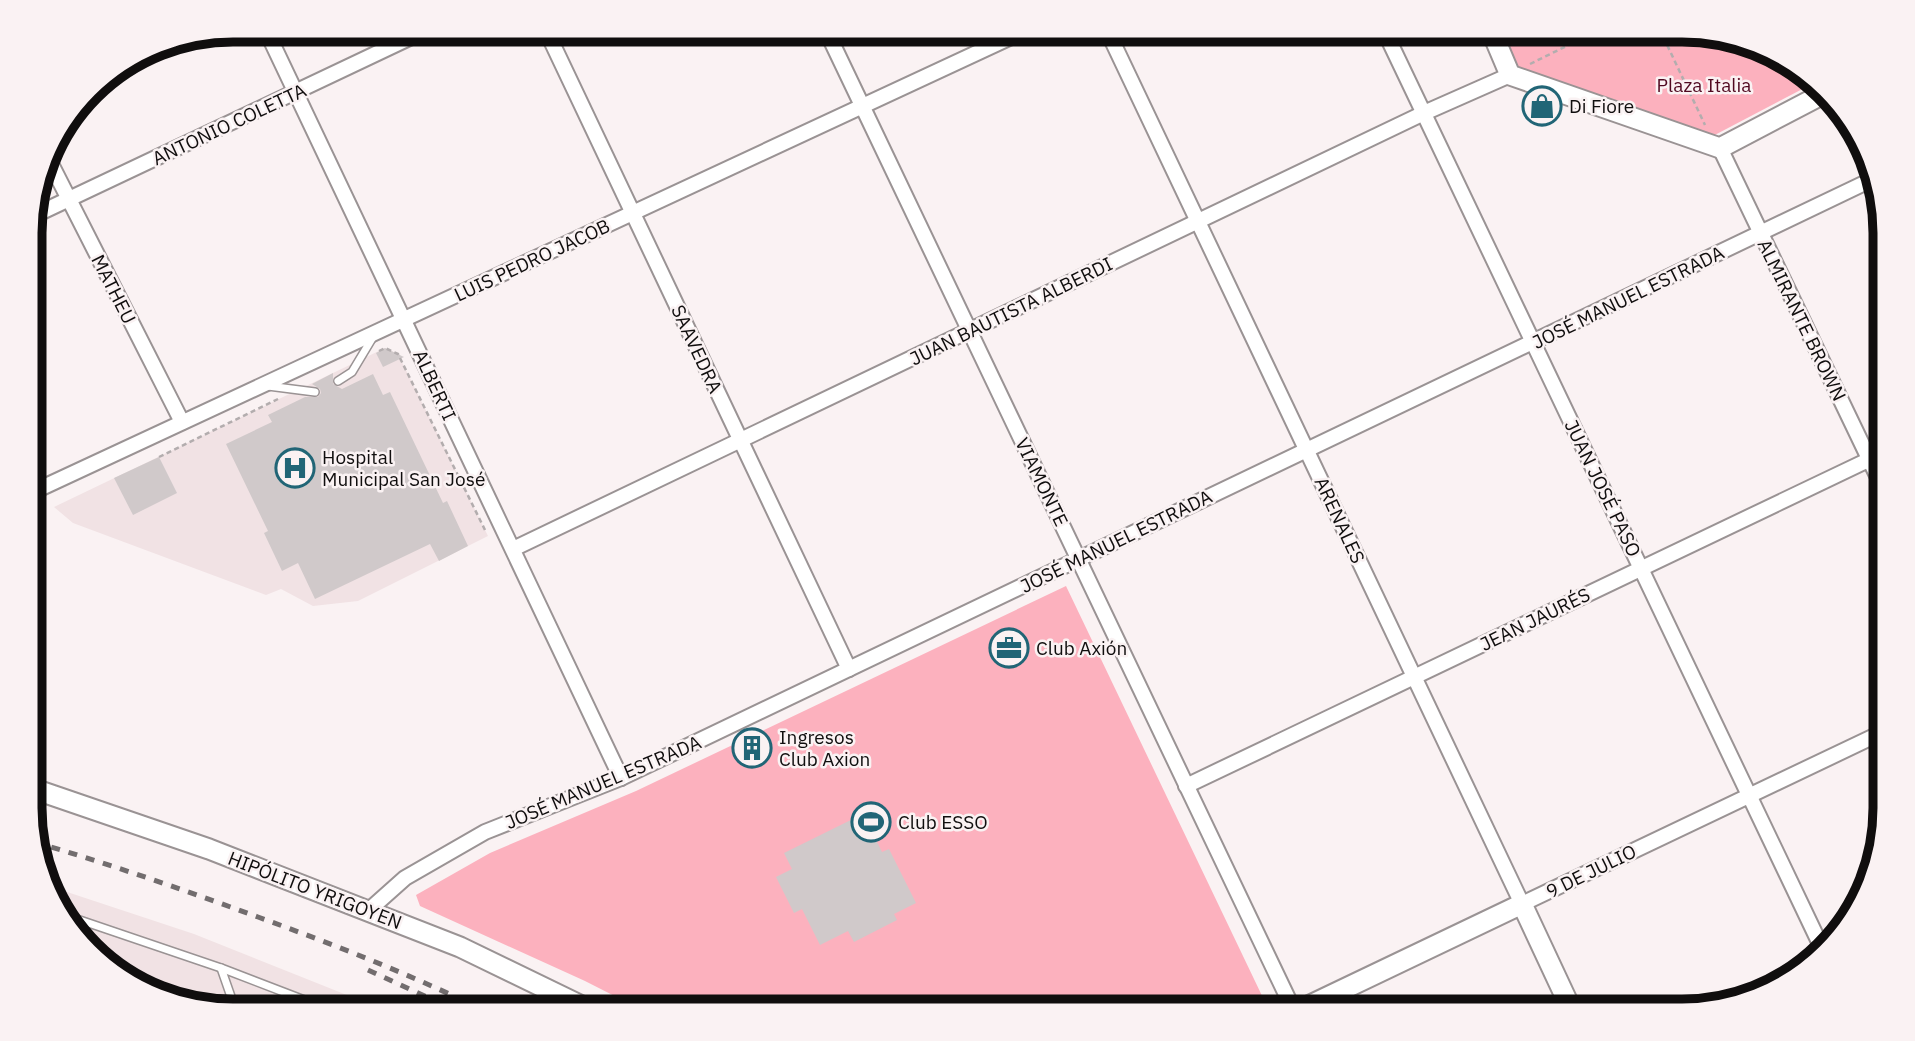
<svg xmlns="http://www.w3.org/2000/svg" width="1915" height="1041" viewBox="0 0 1915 1041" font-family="'IBM Plex Sans',sans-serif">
<rect width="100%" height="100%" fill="#faf2f3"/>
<g fill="#f1e2e4">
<polygon points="385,348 398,354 488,536 358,601 313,606 281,589 266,595 73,523 54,507"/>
<polygon points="52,887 194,934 387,1011 233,1011 132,984 64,920"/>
</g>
<g fill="#fcb1be">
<polygon points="1502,30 1682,30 1783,57 1812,84 1711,137 1517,70"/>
<polygon points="1066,586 1265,1002 1245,1011 644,1011 585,981 420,906 416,895 490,853 636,791"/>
</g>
<g fill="#d0c9ca">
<polygon points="385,348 404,357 383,367 376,353"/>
<polygon points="333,373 333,384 342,389 373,374 383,395 390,392 443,503 447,501 468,546 439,561 430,544 315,599 298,563 282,571 264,533 268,531 226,444 272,422 268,415 305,397 318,397 321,393 320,389 312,384"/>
<polygon points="159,457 177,493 133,515 114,478"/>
<polygon points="1019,631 1027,650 997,664 991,646"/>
<polygon points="762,731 773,750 742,765 732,745"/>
<polygon points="863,814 882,852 889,849 916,903 894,914 897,920 854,942 848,931 820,945 802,909 794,913 776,877 792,869 784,853"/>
</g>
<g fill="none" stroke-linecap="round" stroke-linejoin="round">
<g stroke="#9a9394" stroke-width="10">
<g id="lane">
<polyline points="338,381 352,372 373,337"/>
<polyline points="268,386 315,392"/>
<polyline points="62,914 221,968 333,1011"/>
<polyline points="221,968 236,1011"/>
</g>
</g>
<g stroke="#9a9394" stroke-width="18">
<g id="street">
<polyline points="266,30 621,778"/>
<polyline points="546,30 849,669"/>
<polyline points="826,30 1294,1011"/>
<polyline points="1107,30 1522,904 1885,731"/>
<polyline points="1384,30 1821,946"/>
<polyline points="1720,148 1885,492"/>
<polyline points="47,156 182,422"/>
<polyline points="31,217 426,30"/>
<polyline points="37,490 1026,30"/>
<polyline points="513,549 1424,113 1510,75"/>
<polyline points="1186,786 1885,452"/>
<polyline points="368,911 405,878 485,832 621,778 1871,180"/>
</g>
</g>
<g stroke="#9a9394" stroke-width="23">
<g id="secondary">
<polyline points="1491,30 1510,75 1720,148 1823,94"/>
<polyline points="31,788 209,849 460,947 592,1011"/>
<polyline points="1298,1011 1522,904 1572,1011"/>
</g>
</g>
<g stroke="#b3adae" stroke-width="2.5" stroke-dasharray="5 3.5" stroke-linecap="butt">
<polyline points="1660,30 1705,125"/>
<polyline points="1530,64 1599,30"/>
<polyline points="379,351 385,348 398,354 485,530"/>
<polyline points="159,457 278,399"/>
</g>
<use href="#lane" stroke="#fff" stroke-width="7"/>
<use href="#street" stroke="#fff" stroke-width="14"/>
<use href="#secondary" stroke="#fff" stroke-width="19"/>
<g stroke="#726d6e" stroke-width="5" stroke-dasharray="9 9" stroke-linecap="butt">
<path d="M34,842C110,864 184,890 258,917C335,945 412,975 485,1011"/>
<polyline points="368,970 457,1011"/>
</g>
</g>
<defs>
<g id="shop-ring" transform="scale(2.0125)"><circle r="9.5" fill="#faf2f3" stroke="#216576" stroke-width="1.5"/><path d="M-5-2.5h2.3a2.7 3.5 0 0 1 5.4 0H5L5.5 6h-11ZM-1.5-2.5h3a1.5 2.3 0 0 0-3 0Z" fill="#216576"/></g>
<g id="hospital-ring" transform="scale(2.0125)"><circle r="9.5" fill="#faf2f3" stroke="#216576" stroke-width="1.5"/><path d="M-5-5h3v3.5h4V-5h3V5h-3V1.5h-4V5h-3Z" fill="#216576"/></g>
<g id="office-ring" transform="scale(2.0125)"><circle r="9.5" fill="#faf2f3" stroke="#216576" stroke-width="1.5"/><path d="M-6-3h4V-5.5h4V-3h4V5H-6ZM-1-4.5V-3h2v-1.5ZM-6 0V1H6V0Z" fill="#216576"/></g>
<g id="building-ring" transform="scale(2.0125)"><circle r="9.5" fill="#faf2f3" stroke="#216576" stroke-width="1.5"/><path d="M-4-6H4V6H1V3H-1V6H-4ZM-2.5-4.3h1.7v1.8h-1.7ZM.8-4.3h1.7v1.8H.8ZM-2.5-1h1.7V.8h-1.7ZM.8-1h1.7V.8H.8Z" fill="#216576"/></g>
<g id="stadium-ring" transform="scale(2.0125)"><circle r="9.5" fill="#faf2f3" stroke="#216576" stroke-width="1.5"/><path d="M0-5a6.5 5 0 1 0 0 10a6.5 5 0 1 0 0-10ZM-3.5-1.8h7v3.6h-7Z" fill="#216576"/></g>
</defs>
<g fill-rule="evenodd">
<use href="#shop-ring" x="1542" y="106"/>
<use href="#hospital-ring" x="295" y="468"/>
<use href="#office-ring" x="1009" y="648"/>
<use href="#building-ring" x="752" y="748"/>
<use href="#stadium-ring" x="871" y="822"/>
</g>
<g text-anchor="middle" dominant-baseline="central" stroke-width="5" stroke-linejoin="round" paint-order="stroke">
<g font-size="19" fill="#510921" stroke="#faf2f3">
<text x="1704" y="85">Plaza Italia</text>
</g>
<g font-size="19" fill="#100e0e" stroke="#faf2f3" text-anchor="start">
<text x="1569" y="106">Di Fiore</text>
<text x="322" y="457">Hospital<tspan x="322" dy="22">Municipal San José</tspan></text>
<text x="1036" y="648">Club Axión</text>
<text x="779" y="737">Ingresos<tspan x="779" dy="22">Club Axion</tspan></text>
<text x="898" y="822">Club ESSO</text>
</g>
<g font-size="19" fill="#100e0e" stroke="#faf2f3">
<text transform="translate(229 124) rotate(-25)">ANTONIO COLETTA</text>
<text transform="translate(532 260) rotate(-25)">LUIS PEDRO JACOB</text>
<text transform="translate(114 289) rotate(63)">MATHEU</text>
<text transform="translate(1628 297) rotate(-26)">JOSÉ MANUEL ESTRADA</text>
<text transform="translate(1011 311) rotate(-26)">JUAN BAUTISTA ALBERDI</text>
<text transform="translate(1802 320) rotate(64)">ALMIRANTE BROWN</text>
<text transform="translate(697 349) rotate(65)">SAAVEDRA</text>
<text transform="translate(435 385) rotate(65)">ALBERTI</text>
<text transform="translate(1042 482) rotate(64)">VIAMONTE</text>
<text transform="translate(1603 488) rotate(64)">JUAN JOSÉ PASO</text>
<text transform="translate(1340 520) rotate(65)">ARENALES</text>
<text transform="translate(1116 541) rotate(-26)">JOSÉ MANUEL ESTRADA</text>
<text transform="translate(1535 619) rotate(-26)">JEAN JAURÉS</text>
<text transform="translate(603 782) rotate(-23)">JOSÉ MANUEL ESTRADA</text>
<text transform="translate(1591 871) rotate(-26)">9 DE JULIO</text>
<text transform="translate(315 890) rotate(21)">HIPÓLITO YRIGOYEN</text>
</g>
</g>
<path d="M0 0H1915V1041H0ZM233 42H1682A191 191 0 0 1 1873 233V808A191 191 0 0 1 1682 999H233A191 191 0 0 1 42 808V233A191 191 0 0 1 233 42Z" fill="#faf2f3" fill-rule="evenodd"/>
<path fill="none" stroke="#100e0e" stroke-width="9" d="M233 42H1682A191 191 0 0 1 1873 233V808A191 191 0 0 1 1682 999H233A191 191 0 0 1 42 808V233A191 191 0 0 1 233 42Z"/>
</svg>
